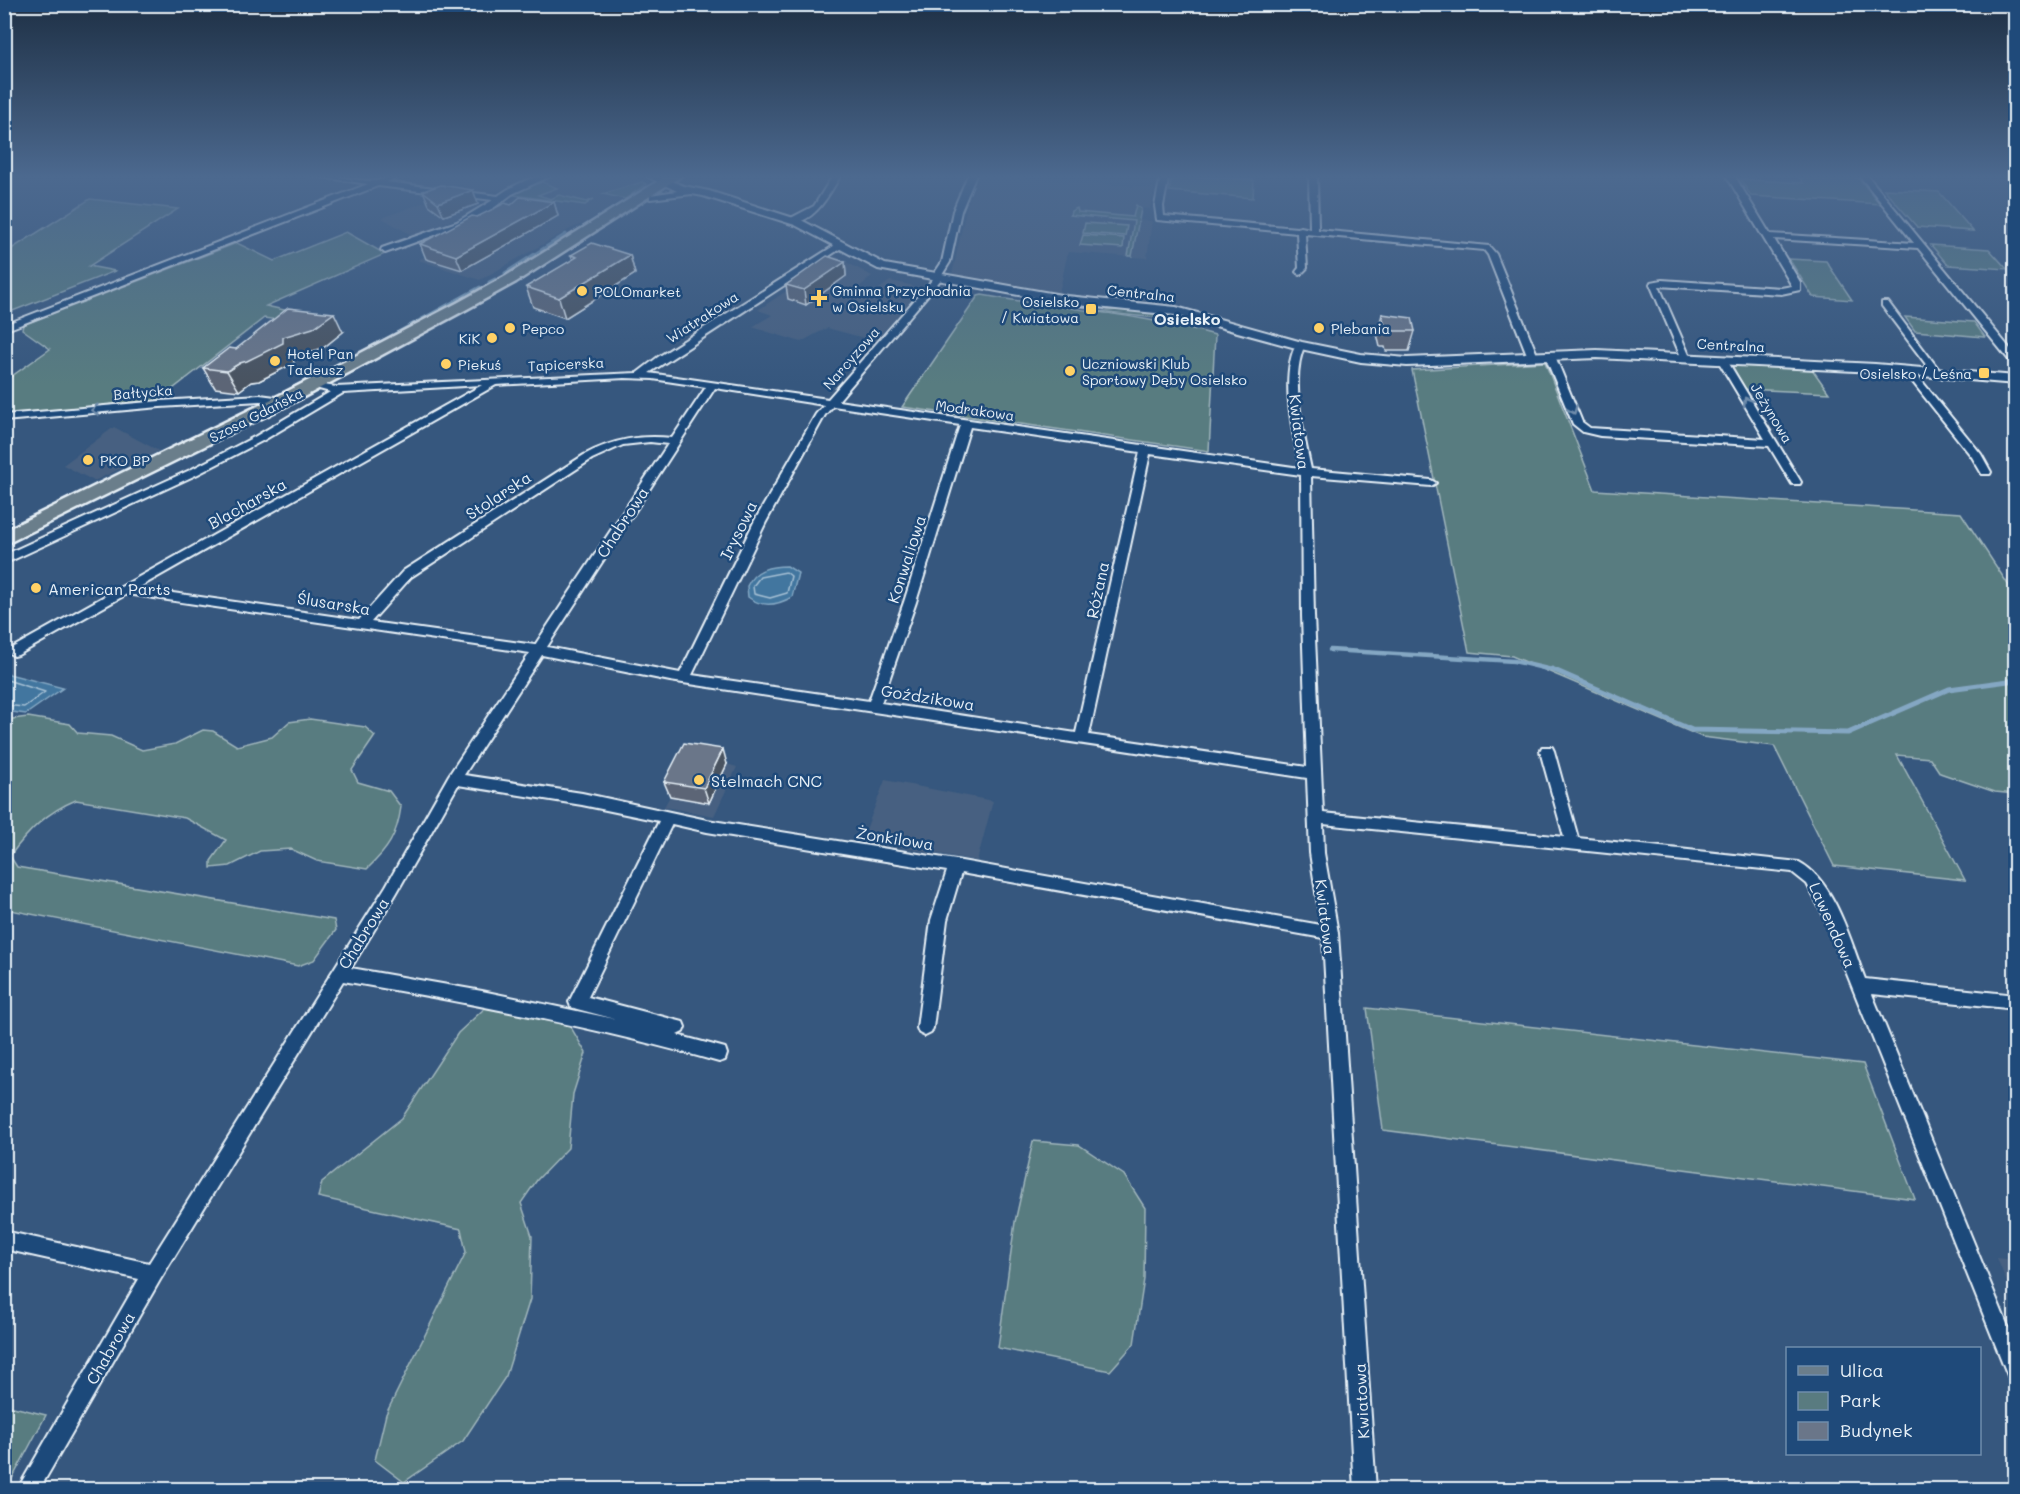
<svg xmlns="http://www.w3.org/2000/svg" width="2020" height="1494" viewBox="0 0 2020 1494" font-family="Mali,sans-serif">
<rect width="100%" height="100%" fill="#36577e"/>
<filter id="ink" filterUnits="userSpaceOnUse"><feTurbulence type="fractalNoise" baseFrequency=".0167" numOctaves="2"/><feDisplacementMap in="SourceGraphic" scale="12" xChannelSelector="R" yChannelSelector="G"/><feConvolveMatrix kernelMatrix="1 2 1 2 8 2 1 2 1" color-interpolation-filters="sRGB"/></filter>
<g filter="url(#ink)">
<g fill="#466081">
<polygon points="419,175 539,175 504,189 478,194 456,183 444,189 409,185 410,179"/>
<polygon points="556,175 633,175 647,184 585,223 570,229 480,280 418,260 470,232 484,215 516,197 514,195 521,190"/>
<polygon points="978,175 1155,188 1150,209 1143,208 1140,220 1152,221 1147,258 1068,252 1059,293 952,275 967,205"/>
<polygon points="443,195 475,199 479,206 474,211 413,236 382,218"/>
<polygon points="835,256 872,276 856,290 863,292 858,297 865,299 890,281 911,285 918,293 875,341 827,328 801,342 752,327 772,315 758,310 828,263 825,261"/>
<polygon points="114,427 159,451 94,481 63,465"/>
<polygon points="727,764 737,767 714,816 664,807 670,796"/>
<polygon points="885,780 993,801 977,861 862,840"/>
<polygon points="1997,1258 2015,1260 2015,1303"/>
</g>
<g fill="#597b80" stroke="#a0b6bc" stroke-width="1.5">
<polygon points="1173,175 1254,180 1253,198 1169,191"/>
<polygon points="1798,175 1856,175 1880,204 1751,196 1740,179 1803,183"/>
<polygon points="542,182 557,188 538,195 551,199 559,195 587,202 594,199 585,205 514,195 521,189"/>
<polygon points="642,182 646,184 625,199 603,194"/>
<polygon points="1884,189 1939,192 1973,231 1917,227"/>
<polygon points="90,199 178,209 89,266 115,271 5,314 5,253"/>
<polygon points="1136,205 1141,209 1132,256 1128,256 1134,221 1070,215 1071,211 1077,208 1078,212 1133,217"/>
<polygon points="1085,223 1127,226 1125,236 1083,233"/>
<polygon points="346,232 385,254 266,306 302,314 292,322 264,318 156,402 5,415 5,381 50,349 22,329 23,325 237,243 274,261"/>
<polygon points="1083,235 1124,238 1123,248 1080,245"/>
<polygon points="1931,245 1989,249 2007,269 1948,265"/>
<polygon points="1789,259 1826,261 1852,300 1813,297"/>
<path d="M982,295C1060,309 1140,313 1215,335L1209,451L902,407L978,296Z"/>
<polygon points="1127,309 1171,313 1203,324 1198,328 1168,319 1097,312"/>
<polygon points="1905,317 1974,322 1985,337 1915,331"/>
<polygon points="1545,362 1595,490 1961,513 2015,595 2015,794 1995,792 1940,773 1930,758 1897,755 1965,880 1834,866 1774,746 1702,737 1512,656 1469,652 1412,370"/>
<polygon points="1735,365 1812,369 1829,393 1745,389 1733,367"/>
<path d="M28,717L70,724L78,733L111,736L142,750L175,744L203,730L213,731L237,746L272,737L289,722L310,719L365,727L375,736L352,770L358,782L389,791L401,807C397,836 388,849 367,869L317,861L291,849L260,851L230,866L211,868V861L226,840L185,818L76,800C47,812 28,831 10,856L17,867L334,920L336,930L314,960L298,966L5,909V720Z"/>
<polygon points="485,1008 540,1014 569,1024 586,1053 573,1094 568,1148 537,1180 521,1203 532,1236 530,1299 506,1376 463,1441 404,1482 375,1460 386,1414 466,1252 461,1229 318,1197 322,1182 402,1118 458,1033"/>
<polygon points="1367,1008 1863,1064 1915,1199 1383,1130"/>
<polygon points="1033,1141 1079,1145 1124,1175 1145,1208 1144,1279 1134,1344 1110,1371 998,1348 1015,1222"/>
<polygon points="5,1405 46,1415 6,1490 4,1489"/>
</g>
<g fill="#42769f" stroke="#84a7c3" stroke-width="1.5">
<path d="M787,566L798,573L792,597C778,605 762,608 748,597L747,586C755,569 770,566 787,566Z"/>
<polygon points="5,673 63,688 26,714 5,711"/>
</g>
<g fill="none" stroke-linecap="round" stroke-linejoin="round">
<g stroke="#a6c0d4" stroke-width="1.5">
<polygon points="786,572 791,576 787,593 770,598 754,594 753,586 760,577"/>
<polyline points="4,679 45,692 24,707 4,705"/>
</g>
<g stroke="#84a7c3" stroke-width="3">
<polyline points="505,273 566,234"/>
<polyline points="489,282 495,279"/>
<polyline points="369,348 480,287"/>
<polyline points="294,387 349,359"/>
</g>
<polyline stroke="#84a7c3" stroke-width="4.5" points="1330,650 1514,661 1556,671"/>
<polyline stroke="#84a7c3" stroke-width="5" points="1552,669 1692,730 1848,733 1949,689 2016,680"/>
<g stroke="#e8f1f8" stroke-width="4">
<g id="minor">
<path d="M308,175C331,174 353,181 375,181C384,180 393,175 403,175L387,182L498,196C512,186 535,174 553,175L512,194L491,210L463,225L385,253L381,250L382,248L457,222L493,200L378,186L4,331V325L368,184Z"/>
<path d="M833,175H841C829,194 815,224 789,223V219L814,206Z"/>
<path d="M968,175H976L961,211L950,262L942,275L943,277L838,401L1300,468C1293,434 1279,373 1297,343L1300,342L1305,345C1289,377 1304,435 1311,469L1431,480L1436,483L1431,486L1311,476L1314,616L1323,813L1564,837L1540,751L1542,747H1552L1554,751L1578,838L1799,862C1835,881 1851,943 1865,979L2016,995V1009L1872,994L2016,1346V1381L2009,1378L2006,1371L1823,914L1807,884L1792,872L1323,824L1324,853L1338,933L1376,1490H1354L1323,938L961,873L947,920L933,1028L931,1033L925,1036L919,1033L917,1028L931,920L947,871L707,832L672,824L588,997L683,1022L685,1027L683,1032L677,1035L725,1048L727,1054L725,1060L719,1062C595,1027 470,1003 343,981L160,1280L39,1490H17L139,1279L4,1249V1231L149,1263L386,886L449,775L530,653L127,594L18,655L14,656L8,652L10,649L482,385L343,393L264,440L198,474L4,564V555L190,470L256,436L330,392L312,387V383L336,387L637,373L658,357L840,242L844,245L843,247L649,373L828,399L933,279L932,277L942,262L953,211ZM625,378L653,379L706,387L672,438C640,435 613,439 584,455L403,571L359,620L138,588L496,385ZM715,388L824,405L816,414L754,522L680,673L547,647ZM833,406L960,425L904,602L869,701L692,675L766,522L825,415ZM970,427L1140,452L1076,733L881,703L916,602ZM650,442L668,444L535,645L371,622L411,577L592,459L623,445ZM1150,454L1301,475L1302,616L1307,767L1089,735ZM542,655L670,681L1307,778L1310,853L1321,925L956,860L707,820L582,793L464,775ZM458,785L582,805L659,821L569,1002L571,1007L577,1009L615,1019L482,991L351,968L396,894Z"/>
<polygon points="1161,175 1169,175 1163,206 1164,216 1297,228 1301,227 1310,229 1309,175 1317,175 1318,230 1489,246 1496,254 1538,357 1533,360 1528,357 1488,255 1484,250 1305,234 1307,268 1300,275 1296,272 1299,268 1297,233 1157,220 1155,206"/>
<polygon points="1726,175 1734,175 1770,234 1914,243 1859,175 1867,175 2016,356 2016,366 2013,365 1918,248 1774,239 1800,282 1800,290 1781,294 1659,286 1690,357 1682,359 1650,284 1651,282 1662,280 1781,288 1792,286"/>
<polygon points="1882,302 1888,302 1940,371 1940,375 1934,375 1882,306"/>
<polygon points="1550,353 1555,356 1582,422 1590,428 1765,439 1717,359 1725,357 1801,482 1800,484 1792,484 1769,446 1600,436 1583,432 1573,424 1545,356"/>
<polygon points="1909,368 1912,369 1981,454 1991,472 1990,474 1982,474 1972,457 1904,371"/>
<polygon points="260,395 283,398 288,401 283,404 260,401 160,407 4,421 4,415 160,401"/>
</g>
</g>
<g stroke="#e8f1f8" stroke-width="4">
<polygon id="tertiary" points="644,175 657,175 684,186 709,191 803,221 885,264 1067,296 1176,307 1302,342 1361,354 1407,358 1597,350 1875,364 2016,376 2016,384 1875,372 1597,358 1407,366 1361,362 1296,348 1175,315 1067,304 878,269 795,225 703,196 692,194 650,199 650,195 677,191"/>
</g>
<g stroke="#e8f1f8" stroke-width="5">
<polygon id="primary" points="668,175 683,175 516,282 467,309 298,400 4,545 4,531 286,392 457,303 506,276"/>
</g>
<use href="#minor" fill="#1f4a7a" fill-rule="evenodd"/>
<use href="#tertiary" fill="#1f4a7a" fill-rule="evenodd"/>
<use href="#primary" fill="#6b7e8b" fill-rule="evenodd"/>
</g>
<g fill="#5b6576" stroke="#e8f1f8" stroke-width="1.5">
<polygon points="473,190 478,204 444,216 429,205 423,191"/>
<polygon points="554,202 558,216 462,270 426,259 420,244 477,217"/>
<polygon points="571,255 630,255 635,274 565,318 533,307 526,287 573,260"/>
<polygon points="845,262 846,276 806,305 788,299 786,285"/>
<polygon points="1382,314 1415,331 1409,351 1386,351 1385,347 1380,347 1377,334"/>
<polygon points="343,332 323,348 293,357 294,363 259,381 251,382 239,391 215,388 203,368 236,349"/>
<polygon points="727,764 709,803 670,796 664,782"/>
</g>
<g fill="#4a5360" stroke="#e8f1f8" stroke-width="1.5">
<polygon points="473,190 478,204 444,216 438,203"/>
<polygon points="554,202 558,216 462,270 456,256"/>
<polygon points="630,255 635,274 565,318 559,298"/>
<polygon points="845,262 846,276 806,305 804,290"/>
<polygon points="334,313 343,332 323,348 293,357 294,363 259,381 251,382 239,391 227,371 240,363 283,337"/>
<polygon points="723,749 727,764 709,803 704,788"/>
</g>
<g fill="#6a7689" stroke="#e8f1f8" stroke-width="1.5">
<polygon points="441,185 473,190 438,203 423,191"/>
<polygon points="520,197 554,202 456,256 420,244 472,216 477,217 505,203 511,205"/>
<polygon points="592,243 630,255 559,298 526,287 577,257 571,255"/>
<polygon points="827,256 845,262 804,290 786,285"/>
<polygon points="288,308 334,313 313,328 283,337 283,343 247,361 240,363 227,371 203,368 229,348 236,349"/>
<polygon points="1382,314 1412,318 1415,331 1391,331 1390,327 1385,327"/>
<polygon points="684,743 723,749 704,788 664,782"/>
</g>
<defs><path id="oneway-chevron" d="M-2-3.5L2.5 0L-2 3.5" fill="none" stroke-width="1.6" stroke-linecap="round" stroke-linejoin="round" transform="scale(1.5)"/></defs>
<g stroke="#6f8dac">
<use href="#oneway-chevron" transform="translate(1747 401) rotate(-121)"/>
<use href="#oneway-chevron" transform="translate(95 410) rotate(175)"/>
<use href="#oneway-chevron" transform="translate(1573 410) rotate(68)"/>
</g>
</g>
<linearGradient id="sky" x2="0" y2="1"><stop stop-color="#1e3045"/><stop offset="0.46" stop-color="#4c698f"/><stop offset="1" stop-color="#4c698f" stop-opacity="0"/></linearGradient>
<rect width="2020" height="384" fill="url(#sky)"/>
<g fill="#ffd166" stroke="#1f4a7a" stroke-width="2">
<circle cx="582" cy="291" r="6"/>
<path d="M816 289h6v6h6v6h-6v6h-6v-6h-6v-6h6z"/>
<rect x="1085" y="303" width="12" height="12" rx="3"/>
<circle cx="510" cy="328" r="6"/>
<circle cx="1319" cy="328" r="6"/>
<circle cx="492" cy="338" r="6"/>
<circle cx="275" cy="361" r="6"/>
<circle cx="446" cy="364" r="6"/>
<circle cx="1070" cy="371" r="6"/>
<rect x="1978" y="367" width="12" height="12" rx="3"/>
<circle cx="88" cy="460" r="6"/>
<circle cx="36" cy="588" r="6"/>
<circle cx="699" cy="780" r="6"/>
</g>
<g text-anchor="middle" dominant-baseline="central" stroke-width="5" stroke-linejoin="round" paint-order="stroke">
<g font-size="14" fill="#e8f1f8" stroke="#1f4a7a" text-anchor="start">
<text x="832" y="290">Gminna Przychodnia<tspan x="832" dy="16">w Osielsku</tspan></text>
<text x="594" y="291">POLOmarket</text>
<text x="1079" y="301" text-anchor="end">Osielsko<tspan x="1079" dy="16">/ Kwiatowa</tspan></text>
<text x="522" y="328">Pepco</text>
<text x="1331" y="328">Plebania</text>
<text x="480" y="338" text-anchor="end">KiK</text>
<text x="287" y="353">Hotel Pan<tspan x="287" dy="16">Tadeusz</tspan></text>
<text x="1082" y="363">Uczniowski Klub<tspan x="1082" dy="16">Sportowy Dęby Osielsko</tspan></text>
<text x="458" y="364">Piekuś</text>
<text x="1972" y="373" text-anchor="end">Osielsko / Leśna</text>
<text x="100" y="460">PKO BP</text>
</g>
<g font-size="14" fill="#e8f1f8" stroke="#1f4a7a">
<text transform="translate(1141 293) rotate(6)">Centralna</text>
<text transform="translate(702 317) rotate(-33)">Wiatrakowa</text>
<text transform="translate(1731 345) rotate(3)">Centralna</text>
<text transform="translate(851 358) rotate(-49)">Narcyzowa</text>
<text transform="translate(566 364) rotate(-3)">Tapicerska</text>
<text transform="translate(143 392) rotate(-5)">Bałtycka</text>
<text transform="translate(975 410) rotate(8)">Modrakowa</text>
<text transform="translate(1772 413) rotate(59)">Jeżynowa</text>
<text transform="translate(256 415) rotate(-27)">Szosa Gdańska</text>
</g>
<g font-size="16" font-weight="bold" fill="#e8f1f8" stroke="#1f4a7a">
<text x="1187" y="318">Osielsko</text>
</g>
<g font-size="16" fill="#e8f1f8" stroke="#1f4a7a">
<text transform="translate(1300 432) rotate(83)">Kwiatowa</text>
<text transform="translate(498 495) rotate(-33)">Stolarska</text>
<text transform="translate(247 503) rotate(-29)">Blacharska</text>
<text transform="translate(622 522) rotate(-57)">Chabrowa</text>
<text transform="translate(738 530) rotate(-64)">Irysowa</text>
<text transform="translate(906 559) rotate(-72)">Konwaliowa</text>
<text transform="translate(1097 590) rotate(-78)">Różana</text>
<text transform="translate(334 603) rotate(9)">Ślusarska</text>
<text transform="translate(928 697) rotate(9)">Goździkowa</text>
<text transform="translate(895 838) rotate(9)">Żonkilowa</text>
<text transform="translate(1326 917) rotate(83)">Kwiatowa</text>
<text transform="translate(1833 925) rotate(66)">Lawendowa</text>
<text transform="translate(363 933) rotate(-58)">Chabrowa</text>
<text transform="translate(110 1348) rotate(-60)">Chabrowa</text>
<text transform="translate(1361 1401) rotate(-93)">Kwiatowa</text>
</g>
<g font-size="16" fill="#e8f1f8" stroke="#1f4a7a" text-anchor="start">
<text x="48" y="588">American Parts</text>
<text x="711" y="780">Stelmach CNC</text>
</g>
</g>
<rect width="2020" height="1494" fill="none" stroke="#1f4a7a" stroke-width="24"/>
<rect x="12" y="12" width="1996" height="1470" fill="none" stroke="#e8f1f8" stroke-width="2" filter="url(#ink)"/>
<rect x="1786" y="1347" width="195" height="108" fill="#1f4a7a" stroke="#6f8dac" stroke-width="1.5"/>
<rect x="1798" y="1366" width="30" height="9" fill="#6b7e8b" stroke="#6f8dac" stroke-width="1.5"/>
<text x="1840" y="1377" font-size="18" fill="#e8f1f8">Ulica</text>
<rect x="1798" y="1392" width="30" height="18" fill="#597b80" stroke="#6f8dac" stroke-width="1.5"/>
<text x="1840" y="1407" font-size="18" fill="#e8f1f8">Park</text>
<rect x="1798" y="1422" width="30" height="18" fill="#6a7689" stroke="#6f8dac" stroke-width="1.5"/>
<text x="1840" y="1437" font-size="18" fill="#e8f1f8">Budynek</text>
</svg>
